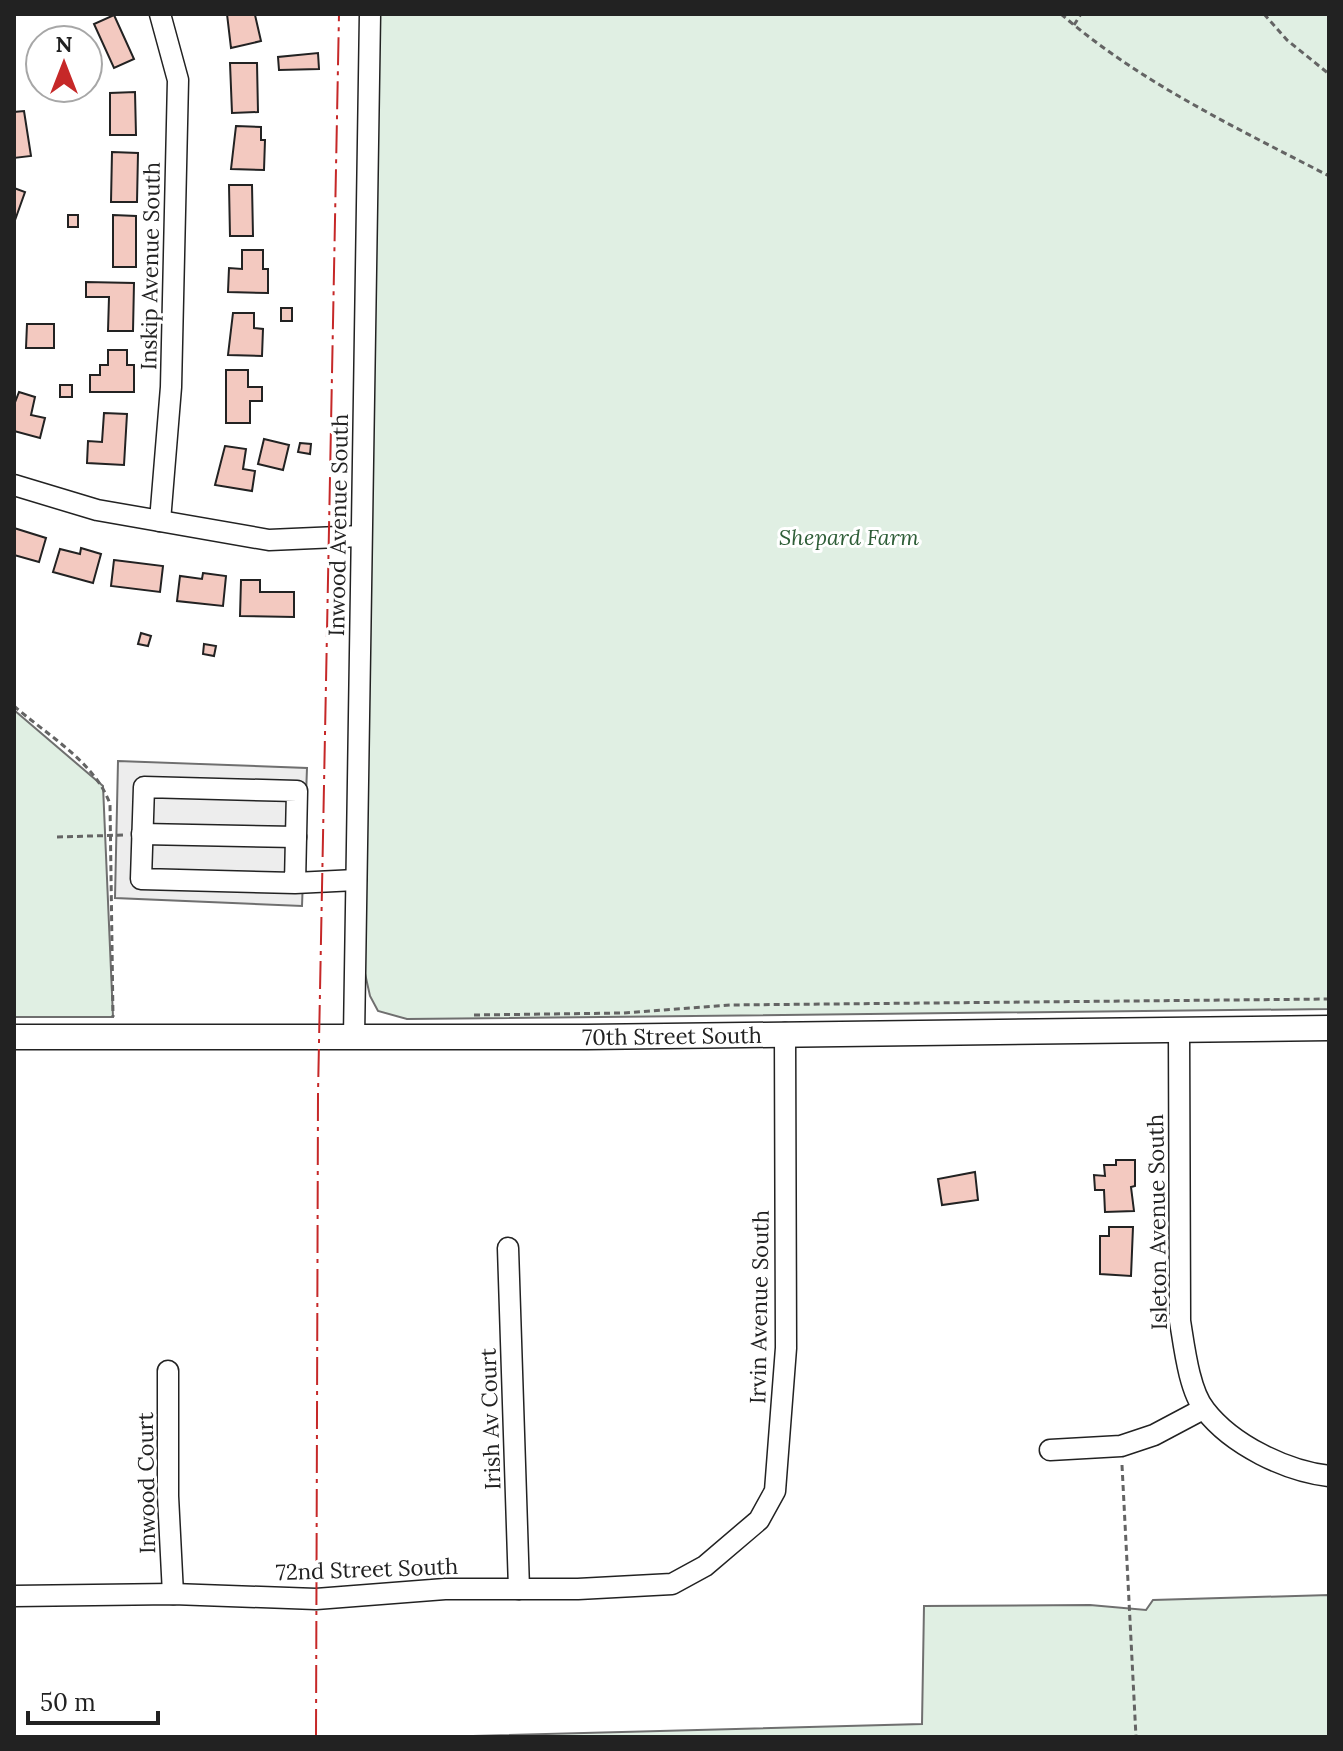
<svg xmlns="http://www.w3.org/2000/svg" width="1343" height="1751" viewBox="0 0 1343 1751" font-family="Lora,serif">
<rect width="100%" height="100%" fill="#fff"/>
<g fill="#e0efe3" stroke="#6f6f6f" stroke-width="2">
<polygon points="379,14 1329,14 1329,1009 407,1019 378,1011 370,996 364,969"/>
<polygon points="14,710 103,786 113,1017 14,1017"/>
<polygon points="1329,1595 1329,1737 435,1737 922,1724 924,1606 1090,1605 1146,1610 1153,1600"/>
</g>
<polygon fill="#ededed" stroke="#6f6f6f" stroke-width="2" points="118,761 307,768 302,906 115,898"/>
<g fill="#f3c9c0" stroke="#222" stroke-width="2">
<polygon points="227,14 255,15 261,41 231,48"/>
<polygon points="114,15 134,59 114,68 94,24"/>
<polygon points="318,53 319,69 279,70 278,57"/>
<polygon points="230,63 257,63 258,112 232,113"/>
<polygon points="135,92 136,135 110,135 110,93"/>
<polygon points="24,111 31,156 14,158 14,112"/>
<polygon points="236,126 261,127 261,140 265,140 264,170 231,169"/>
<polygon points="112,152 138,153 137,202 111,202"/>
<polygon points="229,185 252,185 253,236 230,236"/>
<polygon points="14,188 25,192 14,223"/>
<rect x="68" y="215" width="10" height="12"/>
<polygon points="113,215 136,216 136,267 113,267"/>
<polygon points="242,250 263,250 263,269 268,269 268,293 228,292 229,268 242,269"/>
<polygon points="86,282 134,283 133,331 108,331 109,297 86,297"/>
<rect x="281" y="308" width="11" height="13"/>
<polygon points="233,313 254,313 254,328 263,329 262,356 228,355"/>
<polygon points="27,324 54,324 54,348 26,348"/>
<polygon points="108,350 127,350 127,365 134,365 134,392 90,392 90,375 100,375 100,365 108,365"/>
<polygon points="226,370 248,370 248,387 262,387 262,401 250,401 250,423 226,423"/>
<rect x="60" y="385" width="12" height="12"/>
<polygon points="19,392 35,397 31,415 45,418 40,438 14,431 14,405"/>
<polygon points="104,413 127,414 124,465 87,463 88,441 102,442"/>
<polygon points="264,439 289,445 283,470 258,464"/>
<polygon points="300,443 311,444 310,454 298,452"/>
<polygon points="225,446 246,449 243,469 255,471 252,491 215,485"/>
<polygon points="14,528 46,538 39,562 14,555"/>
<polygon points="81,548 101,554 93,583 53,572 60,549 80,554"/>
<polygon points="114,560 163,566 160,592 111,586"/>
<polygon points="203,573 226,576 223,606 177,601 180,576 202,579"/>
<polygon points="241,580 260,580 260,592 294,592 294,617 240,616"/>
<polygon points="141,633 151,636 148,646 138,644"/>
<polygon points="204,644 216,646 214,656 203,654"/>
<polygon points="1116,1160 1135,1160 1135,1186 1131,1187 1134,1211 1105,1212 1104,1190 1095,1190 1094,1175 1105,1176 1104,1165 1116,1165"/>
<polygon points="975,1172 978,1200 942,1205 938,1179"/>
<polygon points="1109,1227 1133,1227 1131,1276 1100,1274 1100,1236 1109,1236"/>
</g>
<g fill="none" stroke-linecap="round" stroke-linejoin="round">
<g stroke="#222" stroke-width="23">
<g id="minor">
<polyline points="14,485 97,510 269,540 361,536"/>
<polyline points="160,521 171,387 178,80 160,14"/>
<polyline points="142,834 296,837"/>
<polyline points="295,883 297,791 144,787 141,879 295,883 356,880"/>
<path d="M1179,1029L1180,1321C1184,1345 1189,1391 1205,1410C1232,1445 1286,1471 1329,1476"/>
<polyline points="354,1037 370,14"/>
<polyline points="508,1248 519,1589"/>
<polyline points="168,1371 168,1496 173,1594"/>
<polyline points="1050,1450 1121,1446 1154,1435 1203,1409"/>
<polyline points="14,1596 173,1594 316,1599 445,1589 578,1589 672,1584 705,1566 759,1520 775,1491 786,1348 785,1033"/>
</g>
</g>
<g stroke="#222" stroke-width="27">
<g id="major">
<path id="s1" d="M14,1037H587L1329,1028"/>
</g>
</g>
<g stroke="#646464" stroke-width="3" stroke-dasharray="6 4" stroke-linecap="butt">
<path d="M1061,14C1139,82 1237,128 1329,176"/>
<polyline points="1264,14 1287,40 1329,74"/>
<polyline points="1074,25 1081,14"/>
<path d="M14,706C47,735 95,762 110,804L113,1017"/>
<polyline points="57,837 125,835"/>
<polyline points="474,1015 623,1013 730,1005 1329,999"/>
<polyline points="1122,1465 1136,1737"/>
</g>
<use href="#minor" stroke="#fff" stroke-width="20"/>
<use href="#major" stroke="#fff" stroke-width="24"/>
<polyline stroke="#c62828" stroke-width="2" stroke-dasharray="28 6 4 6" stroke-linecap="butt" points="316,1737 318,1094 339,14"/>
</g>
<g text-anchor="middle" dominant-baseline="central" stroke-width="6" stroke-linejoin="round" paint-order="stroke">
<g font-size="22" fill="#222" stroke="#fff">
<text transform="translate(150 266) rotate(-89)">Inskip Avenue South</text>
<text transform="translate(338 525) rotate(-89)">Inwood Avenue South</text>
<text stroke="none"><textPath href="#s1" startOffset="658">70th Street South</textPath></text>
<text transform="translate(1157 1222) rotate(-91)">Isleton Avenue South</text>
<text transform="translate(759 1307) rotate(-89)">Irvin Avenue South</text>
<text transform="translate(490 1419) rotate(-92)">Irish Av Court</text>
<text transform="translate(146 1483) rotate(-91)">Inwood Court</text>
<text transform="translate(367 1569) rotate(-2)">72nd Street South</text>
</g>
<g font-size="22" font-style="italic" fill="#2f5e38" stroke="#fff">
<text x="849" y="537">Shepard Farm</text>
</g>
</g>
<rect width="1343" height="1751" fill="none" stroke="#222222" stroke-width="32"/>
<g transform="translate(64 64)"><circle r="38" fill="#ffffff" stroke="#a7a7a7" stroke-width="2"/>
<path d="M0-6L14 30L0 20L-14 30Z" fill="#c62828"/>
<text y="-12" font-size="22" font-weight="bold" text-anchor="middle" fill="#222222">N</text>
</g>
<path d="M28 1711v12h130v-12" fill="none" stroke="#222222" stroke-width="4"/>
<text x="40" y="1711" font-size="24" fill="#222222" stroke="#ffffff" stroke-width="6" paint-order="stroke">50 m</text>
</svg>
